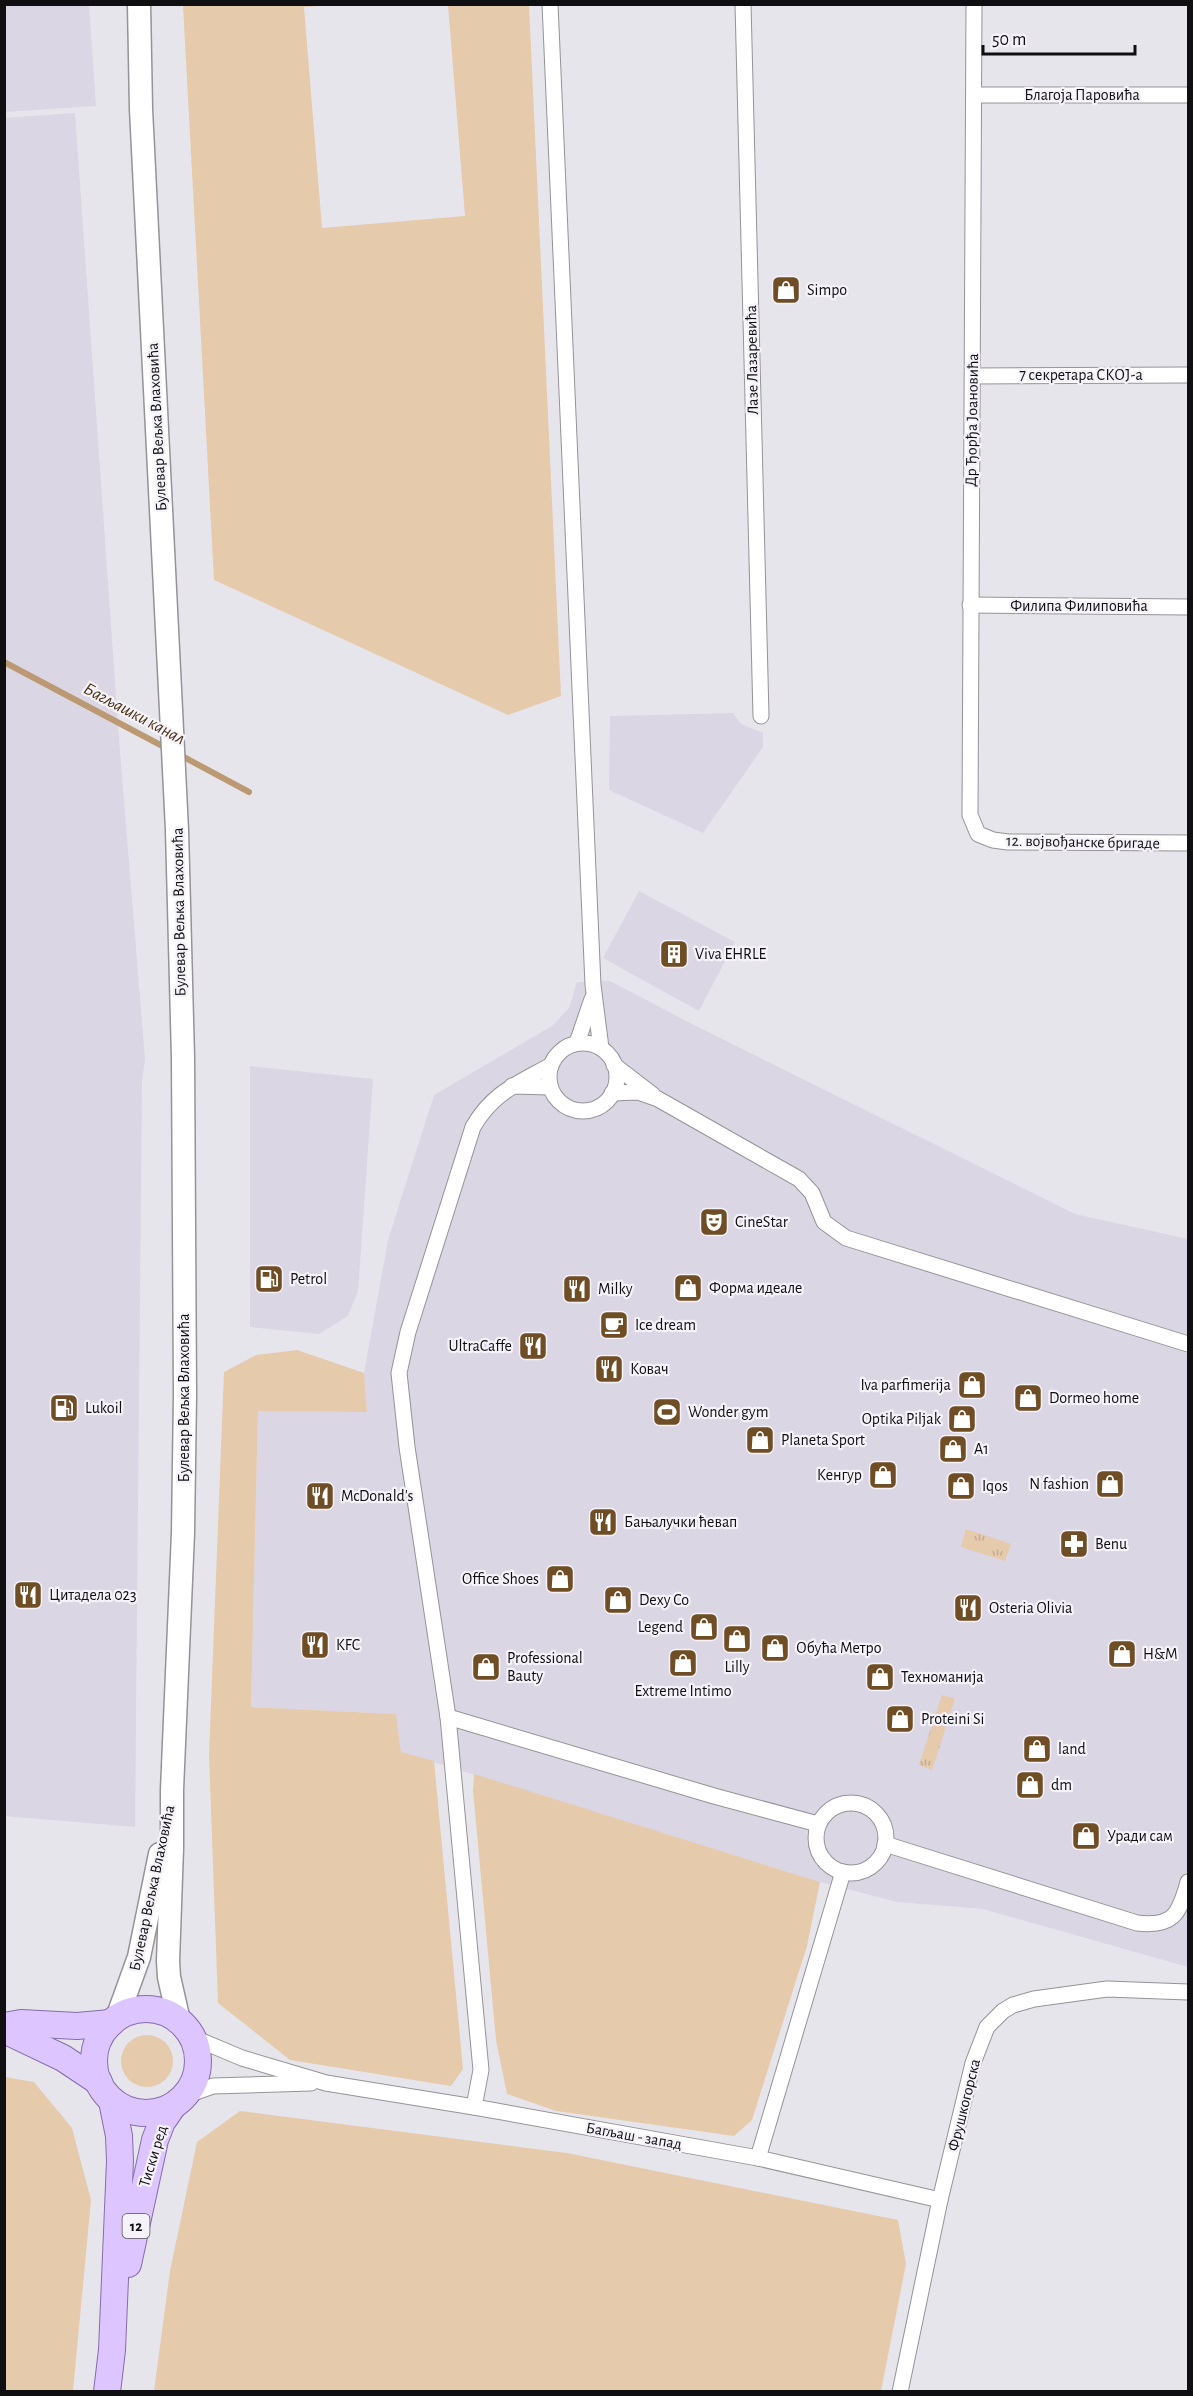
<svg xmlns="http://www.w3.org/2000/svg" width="1193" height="2396" viewBox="0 0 1193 2396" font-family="'Alegreya Sans',sans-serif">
<defs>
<pattern id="park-tufts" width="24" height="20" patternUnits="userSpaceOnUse" patternTransform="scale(1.5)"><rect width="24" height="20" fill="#e5caac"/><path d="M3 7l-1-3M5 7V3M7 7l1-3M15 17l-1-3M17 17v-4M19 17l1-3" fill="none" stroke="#c3ac93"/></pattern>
</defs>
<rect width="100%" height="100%" fill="#e7e5ec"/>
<g fill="#dbd6e3">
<polygon points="5,4 89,5 96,106 5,112"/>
<polygon points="75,113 119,739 145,1059 142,1081 135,1827 4,1816 4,118"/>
<polygon points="733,713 741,724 763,733 763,747 703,833 609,790 610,716"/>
<polygon points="639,891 735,942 699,1011 603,958"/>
<polygon points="610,981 692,1024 1075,1214 1188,1239 1188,1967 983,1909 897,1902 820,1882 401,1752 395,1714 251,1707 258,1411 367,1412 364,1373 388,1240 434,1095 552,1026 569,1008 577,982"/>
<polygon points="250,1066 373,1079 358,1291 348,1316 319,1334 250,1327"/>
</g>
<g fill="#e5caac">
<polygon points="183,5 331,5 304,7 322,228 465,216 448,5 529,5 561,696 508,715 214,580"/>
<polygon points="297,1350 364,1373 367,1412 258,1411 251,1707 396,1714 401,1752 434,1761 463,2069 451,2086 290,2060 218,2003 209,1755 224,1372 256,1355"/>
<polygon points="474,1774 820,1882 807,1946 752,2120 734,2136 556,2111 507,2094 496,2040 473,1790"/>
<circle cx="147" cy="2061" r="26"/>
<polygon points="5,2077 34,2082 72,2128 91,2200 73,2391 5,2391"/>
<polygon points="240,2111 567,2153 898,2220 906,2264 881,2391 154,2391 170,2271 197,2142"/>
</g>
<g fill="url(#park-tufts)">
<polygon points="966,1529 1011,1544 1005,1561 961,1547"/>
<polygon points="942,1695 955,1699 932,1770 919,1765"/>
</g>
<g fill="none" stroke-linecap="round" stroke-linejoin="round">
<g stroke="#bb9972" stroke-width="6">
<polyline points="4,662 168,749"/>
<polyline points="180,755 249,792"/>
</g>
<g stroke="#959299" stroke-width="17">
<g id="minor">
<polyline points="550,4 593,985 601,1048"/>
<polyline points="743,4 761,716"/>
<polyline points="974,4 970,815 978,834 993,840 1008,842 1188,843"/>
<polyline points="975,95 1188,95"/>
<polyline points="973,376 1188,375"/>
<polyline points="970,605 1188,607"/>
<polyline points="577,1043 592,999"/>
<circle cx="583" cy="1077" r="34"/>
<polyline points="614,1065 653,1095"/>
<polyline points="512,1086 550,1087"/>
<polyline points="612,1093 638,1092 658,1099 799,1179 812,1193 824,1222 846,1238 1188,1344"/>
<polyline points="448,1717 714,1796 818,1824"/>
<circle cx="851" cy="1838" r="35"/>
<path d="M885,1844L1137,1923C1173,1927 1179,1915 1188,1882"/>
<polyline points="192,2037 242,2058 326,2083 474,2107 758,2158 940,2200"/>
<polyline points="185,2096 213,2086 311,2083"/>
<path d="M474,2107L481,2070L448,1717L407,1447L399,1373L408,1332L473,1127C493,1092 518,1084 551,1065"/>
<polyline points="758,2158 843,1872"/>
<polyline points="900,2392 940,2200 973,2063 987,2027 1003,2011 1013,2005 1034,1999 1107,1989 1188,1992"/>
</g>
</g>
<g stroke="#959299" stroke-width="25">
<g id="secondary">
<polyline points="139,4 141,109 177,830 183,1058 185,1394 183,1533 172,1790 172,1848 168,1961 169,1977 179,2021"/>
<polyline points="117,2018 139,1957 160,1854"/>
</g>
</g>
<g stroke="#866cab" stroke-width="28">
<g id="primary">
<circle cx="146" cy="2061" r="52"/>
<polyline points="4,2026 21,2023 77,2026 111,2023"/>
<polyline points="4,2030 63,2058 99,2082"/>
<polyline points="128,2264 155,2140 162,2122 173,2106"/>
<polyline points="107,2392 112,2350 120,2161 119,2136 112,2101"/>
</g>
</g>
<use href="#minor" stroke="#fff" stroke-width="15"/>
<use href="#secondary" stroke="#fff" stroke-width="22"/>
<use href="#primary" stroke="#ddc5ff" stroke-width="26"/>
</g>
<defs>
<g id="shop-square" transform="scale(1.5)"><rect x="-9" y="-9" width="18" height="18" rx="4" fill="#6f4e25" stroke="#f5f2f9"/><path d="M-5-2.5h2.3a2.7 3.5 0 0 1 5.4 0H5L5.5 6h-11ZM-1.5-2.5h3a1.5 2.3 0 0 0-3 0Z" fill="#fff"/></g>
<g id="building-square" transform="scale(1.5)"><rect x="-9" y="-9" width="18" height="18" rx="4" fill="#6f4e25" stroke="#f5f2f9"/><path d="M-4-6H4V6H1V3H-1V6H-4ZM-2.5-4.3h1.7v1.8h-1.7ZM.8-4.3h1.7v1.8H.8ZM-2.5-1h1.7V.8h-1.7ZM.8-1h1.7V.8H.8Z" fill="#fff"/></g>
<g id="theatre-square" transform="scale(1.5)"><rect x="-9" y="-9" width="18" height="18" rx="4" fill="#6f4e25" stroke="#f5f2f9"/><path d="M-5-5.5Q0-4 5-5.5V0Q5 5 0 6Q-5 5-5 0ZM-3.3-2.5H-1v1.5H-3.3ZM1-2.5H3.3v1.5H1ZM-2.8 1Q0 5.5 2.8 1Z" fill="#fff"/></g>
<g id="fuel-square" transform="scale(1.5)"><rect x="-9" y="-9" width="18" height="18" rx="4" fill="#6f4e25" stroke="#f5f2f9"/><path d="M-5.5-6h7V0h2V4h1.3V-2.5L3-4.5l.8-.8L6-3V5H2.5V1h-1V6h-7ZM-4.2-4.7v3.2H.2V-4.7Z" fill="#fff"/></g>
<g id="restaurant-square" transform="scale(1.5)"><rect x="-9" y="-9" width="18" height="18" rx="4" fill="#6f4e25" stroke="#f5f2f9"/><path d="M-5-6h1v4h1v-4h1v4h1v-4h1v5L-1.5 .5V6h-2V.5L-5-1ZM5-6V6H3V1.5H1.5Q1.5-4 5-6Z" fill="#fff"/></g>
<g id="cafe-square" transform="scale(1.5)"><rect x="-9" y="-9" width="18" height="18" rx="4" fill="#6f4e25" stroke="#f5f2f9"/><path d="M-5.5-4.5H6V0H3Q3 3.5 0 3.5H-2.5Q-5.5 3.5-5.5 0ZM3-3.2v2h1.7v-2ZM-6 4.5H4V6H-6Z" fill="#fff"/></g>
<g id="stadium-square" transform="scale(1.5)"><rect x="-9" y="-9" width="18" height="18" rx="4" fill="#6f4e25" stroke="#f5f2f9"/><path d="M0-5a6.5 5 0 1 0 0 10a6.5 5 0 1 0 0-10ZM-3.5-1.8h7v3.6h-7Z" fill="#fff"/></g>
<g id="pharmacy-square" transform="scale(1.5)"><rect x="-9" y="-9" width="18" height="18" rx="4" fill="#6f4e25" stroke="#f5f2f9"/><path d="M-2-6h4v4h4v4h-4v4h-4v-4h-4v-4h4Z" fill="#fff"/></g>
</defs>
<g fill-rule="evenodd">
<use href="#shop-square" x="786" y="290"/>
<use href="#building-square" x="674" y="954"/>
<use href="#theatre-square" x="714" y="1222"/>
<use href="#fuel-square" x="269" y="1279"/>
<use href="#shop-square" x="688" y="1288"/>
<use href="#restaurant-square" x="577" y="1289"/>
<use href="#cafe-square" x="614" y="1325"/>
<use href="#restaurant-square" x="533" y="1346"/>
<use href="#restaurant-square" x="609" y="1369"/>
<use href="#shop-square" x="972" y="1385"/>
<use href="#shop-square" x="1028" y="1398"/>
<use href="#fuel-square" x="64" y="1408"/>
<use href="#stadium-square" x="667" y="1412"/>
<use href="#shop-square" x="962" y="1419"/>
<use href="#shop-square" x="760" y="1440"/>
<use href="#shop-square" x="953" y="1449"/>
<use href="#shop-square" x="883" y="1475"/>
<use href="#shop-square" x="1110" y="1484"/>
<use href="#shop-square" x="961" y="1486"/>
<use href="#restaurant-square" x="320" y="1496"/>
<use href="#restaurant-square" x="603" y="1522"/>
<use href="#pharmacy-square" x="1074" y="1544"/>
<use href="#shop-square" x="560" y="1579"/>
<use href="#restaurant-square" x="28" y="1595"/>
<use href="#shop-square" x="618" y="1600"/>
<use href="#restaurant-square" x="968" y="1608"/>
<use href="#shop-square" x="704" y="1627"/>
<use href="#shop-square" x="737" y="1639"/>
<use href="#restaurant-square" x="315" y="1645"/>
<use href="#shop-square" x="775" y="1648"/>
<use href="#shop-square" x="1122" y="1654"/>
<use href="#shop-square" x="683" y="1663"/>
<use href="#shop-square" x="486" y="1667"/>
<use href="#shop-square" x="880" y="1677"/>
<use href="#shop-square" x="900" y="1719"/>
<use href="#shop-square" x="1037" y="1749"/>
<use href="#shop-square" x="1030" y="1785"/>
<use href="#shop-square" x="1086" y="1836"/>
</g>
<g text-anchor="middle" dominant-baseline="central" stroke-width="4.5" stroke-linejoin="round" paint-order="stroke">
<rect fill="#f5f2f9" stroke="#545256" stroke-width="1.5" x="122.5" y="2214" width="27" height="24" rx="4.5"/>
<g font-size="15" font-weight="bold" fill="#0f0e10">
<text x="136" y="2226">12</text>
</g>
<g font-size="16" fill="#0f0e10" stroke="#f5f2f9">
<text x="1082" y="95">Благоја Паровића</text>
<text transform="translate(752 360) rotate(-91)">Лазе Лазаревића</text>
<text x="1081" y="375">7 секретара СКОЈ-а</text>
<text transform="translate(972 420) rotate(-89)">Др Ђорђа Јоановића</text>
<text transform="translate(157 427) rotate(-93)">Булевар Вељка Влаховића</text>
<text x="1079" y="606">Филипа Филиповића</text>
<text transform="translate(1083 842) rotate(1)">12. војвођанске бригаде</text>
<text transform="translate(179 912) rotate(-91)">Булевар Вељка Влаховића</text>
<text transform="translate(184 1398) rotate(-90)">Булевар Вељка Влаховића</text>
<text transform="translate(152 1888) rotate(-78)">Булевар Вељка Влаховића</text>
<text transform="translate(964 2105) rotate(-76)">Фрушкогорска</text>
<text transform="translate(634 2136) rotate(10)">Багљаш - запад</text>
<text transform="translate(153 2156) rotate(-73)">Тиски ред</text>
</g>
<g font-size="16" fill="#0f0e10" stroke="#f5f2f9" text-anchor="start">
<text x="807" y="290">Simpo</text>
<text x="695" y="954">Viva EHRLE</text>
<text x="735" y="1222">CineStar</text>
<text x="290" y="1279">Petrol</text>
<text x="709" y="1288">Форма идеале</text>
<text x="598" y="1289">Milky</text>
<text x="635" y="1325">Ice dream</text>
<text x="512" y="1346" text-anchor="end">UltraCaffe</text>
<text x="630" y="1369">Ковач</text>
<text x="951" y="1385" text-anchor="end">Iva parfimerija</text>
<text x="1049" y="1398">Dormeo home</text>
<text x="85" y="1408">Lukoil</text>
<text x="688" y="1412">Wonder gym</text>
<text x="941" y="1419" text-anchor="end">Optika Piljak</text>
<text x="781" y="1440">Planeta Sport</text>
<text x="974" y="1449">A1</text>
<text x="862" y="1475" text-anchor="end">Кенгур</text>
<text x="1089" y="1484" text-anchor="end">N fashion</text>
<text x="982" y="1486">Iqos</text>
<text x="341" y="1496">McDonald's</text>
<text x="624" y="1522">Бањалучки ћевап</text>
<text x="1095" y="1544">Benu</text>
<text x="539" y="1579" text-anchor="end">Office Shoes</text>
<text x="49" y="1595">Цитадела 023</text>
<text x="639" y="1600">Dexy Co</text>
<text x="989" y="1608">Osteria Olivia</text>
<text x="683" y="1627" text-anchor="end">Legend</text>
<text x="336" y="1645">KFC</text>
<text x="796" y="1648">Обућа Метро</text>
<text x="1143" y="1654">H&amp;M</text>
<text x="507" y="1658">Professional<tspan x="507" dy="18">Bauty</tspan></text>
<text x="737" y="1667" text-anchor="middle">Lilly</text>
<text x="901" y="1677">Техноманија</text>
<text x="683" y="1691" text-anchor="middle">Extreme Intimo</text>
<text x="921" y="1719">Proteini Si</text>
<text x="1058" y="1749">land</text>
<text x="1051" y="1785">dm</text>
<text x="1107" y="1836">Уради сам</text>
</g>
<g font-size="18" font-style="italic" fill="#483010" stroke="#f5f2f9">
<text transform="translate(134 714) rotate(28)">Багљашки канал</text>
</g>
</g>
<rect width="1193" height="2396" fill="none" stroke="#0f0e10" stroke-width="12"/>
<path d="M983 45v9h152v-9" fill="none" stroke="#0f0e10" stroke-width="3"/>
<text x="992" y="45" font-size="18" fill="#0f0e10" stroke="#f5f2f9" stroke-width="4.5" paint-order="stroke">50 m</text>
</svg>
